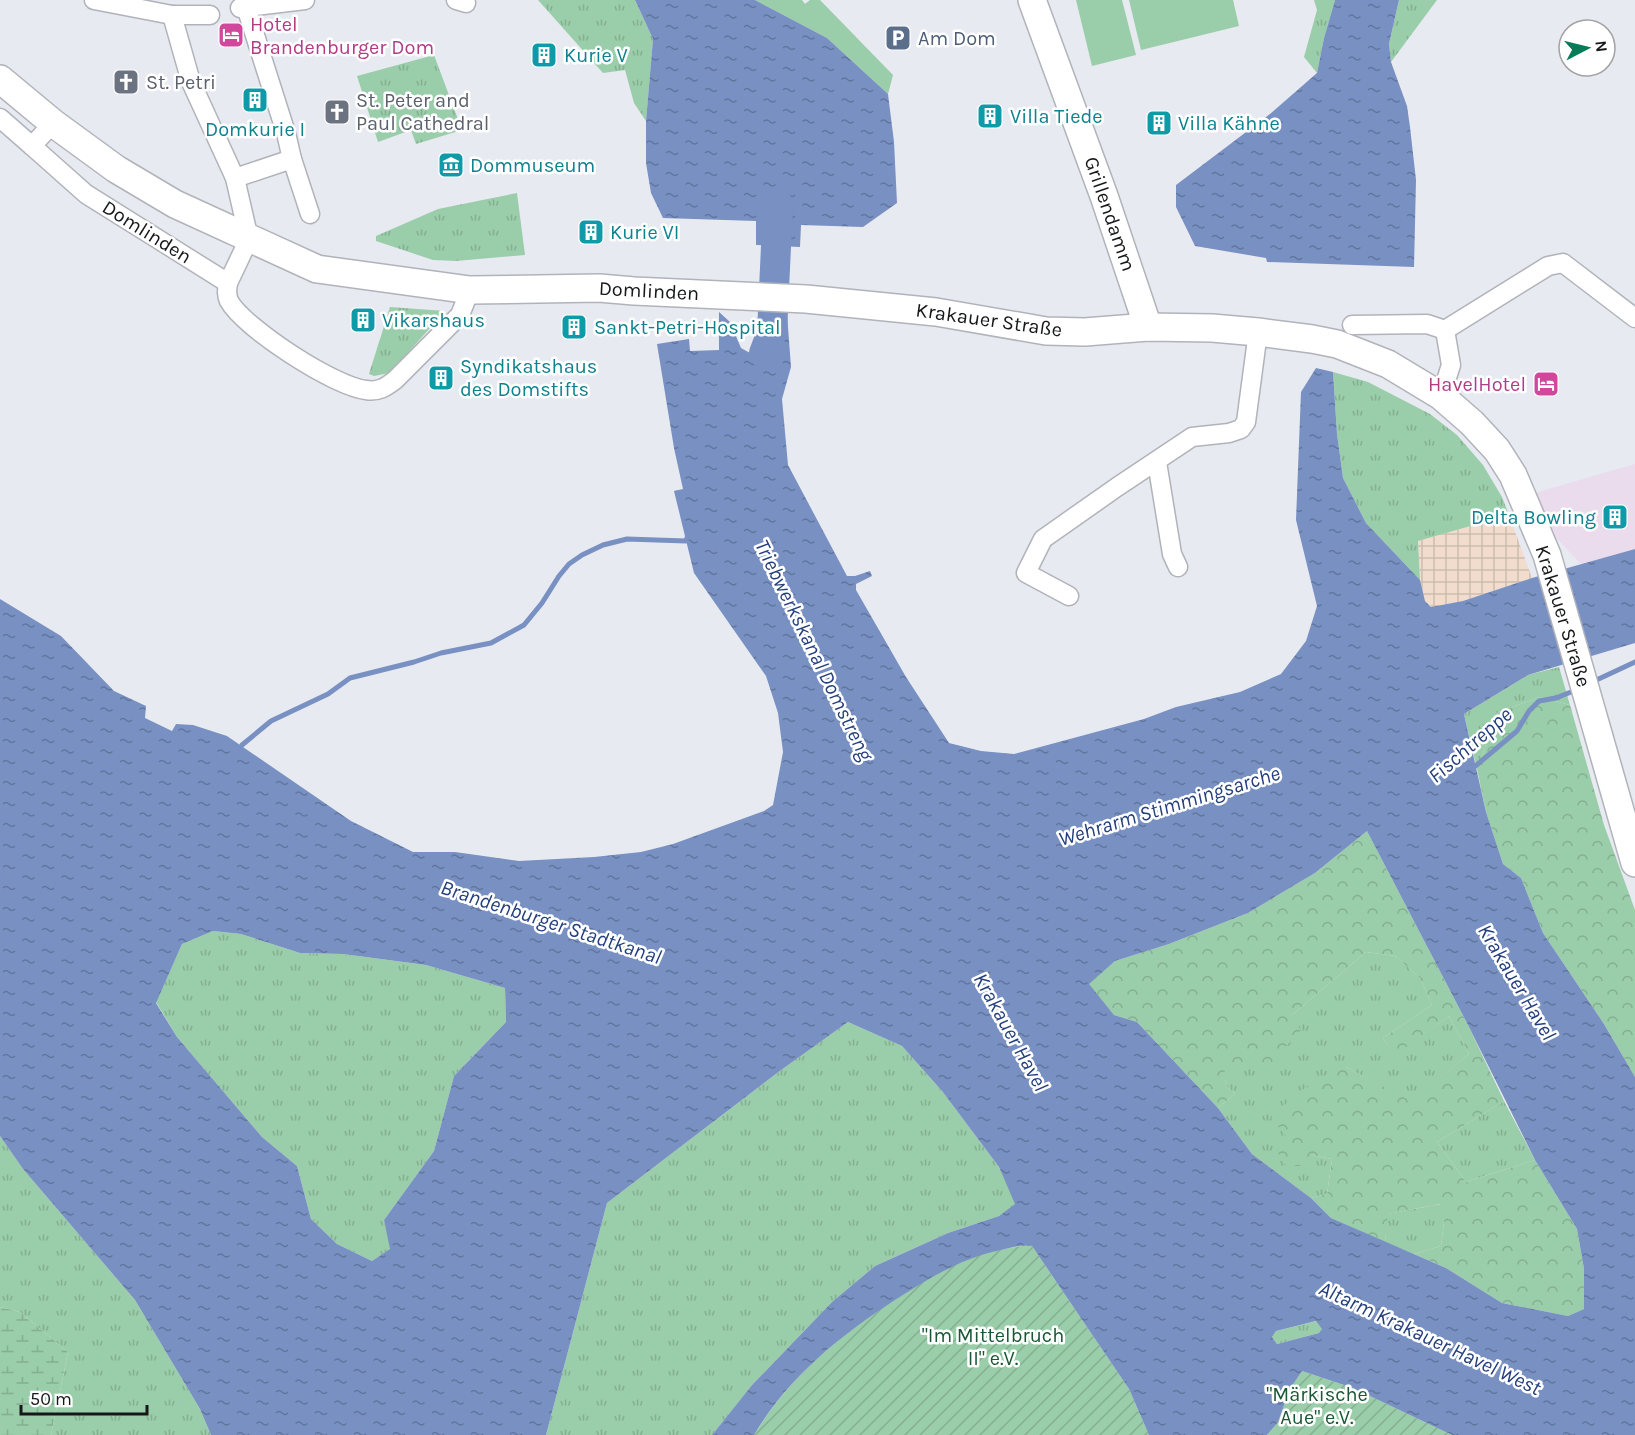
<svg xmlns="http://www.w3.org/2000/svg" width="1635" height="1435" viewBox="0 0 1635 1435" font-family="Karla,sans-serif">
<defs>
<pattern id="industrial-grid" width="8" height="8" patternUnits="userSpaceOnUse" patternTransform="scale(1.5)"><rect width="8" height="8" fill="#f1dcce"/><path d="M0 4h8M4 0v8" fill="none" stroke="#cebcb0"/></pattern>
<pattern id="grass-tufts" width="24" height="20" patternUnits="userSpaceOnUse" patternTransform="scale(1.5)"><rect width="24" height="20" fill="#9acda9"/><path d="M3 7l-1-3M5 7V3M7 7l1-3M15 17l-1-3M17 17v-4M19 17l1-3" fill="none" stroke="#84af91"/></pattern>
<pattern id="forest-crowns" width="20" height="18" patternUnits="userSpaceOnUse" patternTransform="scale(1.5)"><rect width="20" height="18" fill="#9acda9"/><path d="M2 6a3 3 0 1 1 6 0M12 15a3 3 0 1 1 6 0" fill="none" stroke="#84af91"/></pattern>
<pattern id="wetland-marsh" width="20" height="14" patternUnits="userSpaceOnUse" patternTransform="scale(1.5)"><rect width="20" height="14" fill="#9acda9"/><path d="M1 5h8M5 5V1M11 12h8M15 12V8" fill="none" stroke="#84af91"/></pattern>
<pattern id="garden-furrows" width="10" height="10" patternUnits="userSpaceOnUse" patternTransform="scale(1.5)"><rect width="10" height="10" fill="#9acda9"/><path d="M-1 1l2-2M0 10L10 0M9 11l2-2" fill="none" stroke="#84af91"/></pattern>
<pattern id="water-ripples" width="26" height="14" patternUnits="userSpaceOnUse" patternTransform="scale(1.5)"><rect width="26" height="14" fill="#7890c2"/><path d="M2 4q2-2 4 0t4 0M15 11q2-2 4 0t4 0" fill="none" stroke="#61759d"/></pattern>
</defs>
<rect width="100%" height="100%" fill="#e8eaf1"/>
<polygon fill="#eadbed" points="1635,464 1635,549 1582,565 1548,529 1531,494"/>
<polygon fill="url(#industrial-grid)" points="1509,515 1532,578 1463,601 1432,607 1425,601 1420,580 1418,541"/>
<g fill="url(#grass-tufts)">
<polygon points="538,0 635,0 653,39 646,121 634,103 625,70 603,73"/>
<polygon points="1314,0 1335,0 1324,38 1317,73 1304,57 1317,10"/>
<polygon points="1399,0 1437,0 1391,62 1389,44"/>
<polygon points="434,55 462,130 416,144 411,130 378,142 357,76"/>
<polygon points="517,193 525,255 456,261 433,260 376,241 376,236 438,209"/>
<polygon points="390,307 445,311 390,373 374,376 369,374"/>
<polygon points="1333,372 1368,382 1430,414 1457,435 1483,465 1502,497 1509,515 1418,541 1420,580 1366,523 1343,478 1337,434"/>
<polygon points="1559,667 1570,705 1540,697 1498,712 1477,769 1464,714 1528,675"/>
<polygon points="213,931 241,934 300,953 343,954 426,965 505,988 506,1022 454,1076 434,1151 384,1220 391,1249 372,1261 337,1244 311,1219 297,1166 262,1137 177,1037 156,1002 182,944"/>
<polygon points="1366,952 1395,956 1420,978 1432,1005 1383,1038 1394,1055 1449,1016 1469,1054 1411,1102 1346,1067 1312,1155 1332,1159 1327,1194 1311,1198 1252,1154 1218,1108 1235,1094 1226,1086 1223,1063 1292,1015"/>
<polygon points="848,1022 902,1046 942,1091 999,1167 1016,1204 999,1216 948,1233 875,1266 832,1302 752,1385 712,1435 546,1435 607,1203 777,1073"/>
<polygon points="1504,1101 1535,1160 1466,1182 1437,1142"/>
<polygon points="0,1136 23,1169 135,1300 200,1409 211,1435 51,1435 68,1352 20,1312 0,1307"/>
<polygon points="1441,1204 1444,1222 1441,1246 1414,1254 1385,1242 1387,1214"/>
<polygon points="1317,1321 1323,1329 1319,1333 1277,1344 1272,1337 1276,1331"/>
</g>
<g fill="url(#forest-crowns)">
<polygon points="1540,697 1570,705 1604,825 1635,910 1635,1077 1604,1024 1543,933 1521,878 1503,864 1486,812 1477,769 1498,712"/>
<polygon points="1367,831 1468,1025 1504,1101 1437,1142 1466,1182 1535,1160 1577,1229 1584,1269 1584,1309 1568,1316 1502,1303 1446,1268 1414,1254 1441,1246 1444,1222 1440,1204 1388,1214 1385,1242 1331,1218 1311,1198 1327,1194 1332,1159 1312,1155 1303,1166 1286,1166 1275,1148 1287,1137 1271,1118 1298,1092 1346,1067 1411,1101 1469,1054 1449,1016 1394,1056 1383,1038 1432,1005 1420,978 1395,956 1366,952 1292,1015 1301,1030 1272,1062 1224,1063 1226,1086 1235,1094 1218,1108 1137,1022 1114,1015 1088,984 1115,961 1169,944 1248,913 1315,873"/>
</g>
<polygon fill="url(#wetland-marsh)" points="0,1307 20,1312 68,1352 51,1435 0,1435"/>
<g fill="#9acda9">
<polygon points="755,0 802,0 805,4 810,0 820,0 893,75 888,94 827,38"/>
<polygon points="1076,0 1122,0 1136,55 1092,66"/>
<polygon points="1129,0 1233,0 1239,26 1141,50"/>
</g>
<g fill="url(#garden-furrows)">
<path d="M1025,1245L1032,1246L1129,1389L1149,1435H754C791,1374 847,1329 907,1292C931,1277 957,1261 985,1253C998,1250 1012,1248 1025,1245Z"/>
<polygon points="1302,1371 1353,1388 1452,1435 1267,1435 1278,1422 1290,1389"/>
</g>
<g fill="url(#water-ripples)" fill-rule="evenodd">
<polygon points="635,0 755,0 827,38 888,94 894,142 897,203 863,227 801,225 800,247 756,245 756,221 663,218 651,193 646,163 646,121 653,39"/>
<polygon points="1335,0 1399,0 1389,44 1391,62 1407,106 1410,127 1416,180 1414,267 1267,262 1266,258 1195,246 1176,207 1176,185 1270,114 1317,73 1324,38"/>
<path d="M719,312L730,322L741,348L750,353L758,347L762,312L787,314L791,367L782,399L788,465L847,576H855L870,571L872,576L856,584V590L906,677L949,743L981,751L1014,754L1144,719L1176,707L1240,692L1281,674L1306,641L1317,606L1296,520L1301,392L1316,368L1333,372L1337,434L1343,478L1366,523L1420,580L1425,601L1431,607L1463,601L1532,578L1635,549V643L1528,675L1464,714L1486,812L1503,864L1521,878L1543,933L1604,1024L1635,1077V1435H1452L1353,1388L1302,1371L1290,1389L1278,1422L1267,1435H1149L1129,1389L1032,1246C1022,1244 1011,1248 1001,1250C966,1257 936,1274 906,1293C847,1330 790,1374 754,1435H712L752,1385L832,1302L875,1266L948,1233L999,1216L1015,1204L999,1167L942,1091L902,1046L848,1022L777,1073L607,1203L546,1435H211L200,1409L135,1300L23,1169L0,1136V599L61,636L114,691L146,706L145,718L172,731L176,724L193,725L227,736L351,821L413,852H455L519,861L594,857L641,852L673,844L764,811L773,805L783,752L778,713L766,676L694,573L674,491L683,489L674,448L657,344L689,339L690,351L719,350ZM1367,831L1468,1025L1535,1160L1577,1229L1584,1269V1309L1568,1316L1502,1303L1446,1268L1331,1218L1311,1198L1252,1154L1218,1108L1137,1022L1114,1015L1089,984L1115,961L1169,944L1248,913L1315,873ZM213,931L241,934L300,953L343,954L426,965L505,988L506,1022L454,1076L434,1151L384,1220L390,1249L372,1261L337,1244L311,1219L297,1166L262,1137L177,1037L156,1003L182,944ZM1316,1321L1322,1329L1319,1333L1277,1344L1272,1337L1276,1331Z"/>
</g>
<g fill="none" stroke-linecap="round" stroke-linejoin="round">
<g stroke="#7890c2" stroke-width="5">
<polyline points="1590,683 1635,662"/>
<polyline points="242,745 271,721 328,694 350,678 414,662 441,653 491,643 524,625 542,603 559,576 569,564 582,555 603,545 627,539 686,541 688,535"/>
<polyline points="1473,768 1517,731 1529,711 1539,701 1556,698 1576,690"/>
</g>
<polyline stroke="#7890c2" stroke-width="30" points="764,353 772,332 778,204"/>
<g stroke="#b1b3ba" stroke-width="21">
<g id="street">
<polyline points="94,0 172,15 210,15"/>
<polyline points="248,0 246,7 286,133 292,159 310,214"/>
<polyline points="456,0 466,3"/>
<polyline points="240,8 305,0"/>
<polyline points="0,118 32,146"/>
<polyline points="53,123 32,146 86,194 228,283 249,239 235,178 191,82 172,15"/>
<polyline points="235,178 292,159"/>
<path d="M228,283C227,290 226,294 229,301C244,328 335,387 366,390C379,392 386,387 395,380L460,315L470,290"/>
<polyline points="1352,325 1427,324 1445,330 1548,266 1563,263 1635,318"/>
<polyline points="1441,396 1451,365 1445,330"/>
<polyline points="1157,462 1172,554 1178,567"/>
<polyline points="1069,596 1026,573 1043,539 1117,487 1192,437 1229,433 1241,429 1246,422 1258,332"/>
</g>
</g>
<g stroke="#b1b3ba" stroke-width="30">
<g id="secondary">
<polyline points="1032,0 1104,196 1148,327"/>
<polyline points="0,79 53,123 116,169 175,204 317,269 470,290 599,288 634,291 806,299 936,312 1046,331 1085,332 1148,327 1212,328 1258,332 1312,339 1337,344 1388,364 1441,396 1472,423 1497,450 1513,475 1547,555 1635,863"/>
</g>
</g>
<use href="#street" stroke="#fff" stroke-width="18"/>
<use href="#secondary" stroke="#fff" stroke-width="27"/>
</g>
<defs>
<g id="hotel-square" transform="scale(1.35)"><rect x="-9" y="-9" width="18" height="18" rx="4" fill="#d1479c" stroke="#fff"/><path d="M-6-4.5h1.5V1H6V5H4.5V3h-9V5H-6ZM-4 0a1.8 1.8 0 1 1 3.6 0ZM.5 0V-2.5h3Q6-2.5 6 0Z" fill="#fff"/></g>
<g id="parking-square" transform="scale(1.35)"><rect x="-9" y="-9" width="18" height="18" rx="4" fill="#5c6f8a" stroke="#fff"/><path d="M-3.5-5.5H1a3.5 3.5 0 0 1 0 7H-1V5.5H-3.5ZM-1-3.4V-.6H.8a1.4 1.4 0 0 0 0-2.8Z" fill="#fff"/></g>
<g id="building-square" transform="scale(1.35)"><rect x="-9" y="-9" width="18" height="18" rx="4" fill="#0f9aa8" stroke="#fff"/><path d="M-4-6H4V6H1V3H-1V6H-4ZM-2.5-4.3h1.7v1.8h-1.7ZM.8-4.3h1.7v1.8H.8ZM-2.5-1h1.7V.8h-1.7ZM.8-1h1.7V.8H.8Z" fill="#fff"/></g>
<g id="church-square" transform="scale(1.35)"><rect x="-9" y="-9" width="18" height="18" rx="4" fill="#6b7280" stroke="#fff"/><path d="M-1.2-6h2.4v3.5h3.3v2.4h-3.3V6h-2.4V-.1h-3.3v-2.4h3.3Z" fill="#fff"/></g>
<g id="museum-square" transform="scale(1.35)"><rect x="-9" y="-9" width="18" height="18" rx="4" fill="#0f9aa8" stroke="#fff"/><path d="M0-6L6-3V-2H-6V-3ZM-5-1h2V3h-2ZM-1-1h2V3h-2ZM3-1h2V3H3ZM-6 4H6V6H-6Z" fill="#fff"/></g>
</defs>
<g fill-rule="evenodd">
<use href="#hotel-square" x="231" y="35"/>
<use href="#parking-square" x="898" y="38"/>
<use href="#building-square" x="544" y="55"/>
<use href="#church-square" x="126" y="82"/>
<use href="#building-square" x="255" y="100"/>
<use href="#church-square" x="337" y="112"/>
<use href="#building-square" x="990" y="116"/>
<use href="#building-square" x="1159" y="123"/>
<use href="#museum-square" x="451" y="165"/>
<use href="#building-square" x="591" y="232"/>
<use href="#building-square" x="363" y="320"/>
<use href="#building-square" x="574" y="327"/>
<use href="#building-square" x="441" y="378"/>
<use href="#hotel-square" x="1546" y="384"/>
<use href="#building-square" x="1615" y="517"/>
</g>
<g text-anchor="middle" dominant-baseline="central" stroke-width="5" stroke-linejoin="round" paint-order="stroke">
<g font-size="20" fill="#b23c85" stroke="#fff" text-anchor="start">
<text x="250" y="24">Hotel<tspan x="250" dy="23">Brandenburger Dom</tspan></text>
<text x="1526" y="384" text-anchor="end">HavelHotel</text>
</g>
<g font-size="20" fill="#4e5e75" stroke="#fff" text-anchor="start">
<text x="918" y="38">Am Dom</text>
</g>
<g font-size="20" fill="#0d838f" stroke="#fff" text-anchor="start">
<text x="564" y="55">Kurie V</text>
<text x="1010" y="116">Villa Tiede</text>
<text x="1178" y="123">Villa Kähne</text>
<text x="255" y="129" text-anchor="middle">Domkurie I</text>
<text x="470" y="165">Dommuseum</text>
<text x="610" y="232">Kurie VI</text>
<text x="382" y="320">Vikarshaus</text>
<text x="594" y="327">Sankt-Petri-Hospital</text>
<text x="460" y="366">Syndikatshaus<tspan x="460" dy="23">des Domstifts</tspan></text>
<text x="1596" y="517" text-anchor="end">Delta Bowling</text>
</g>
<g font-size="20" fill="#5b616d" stroke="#fff" text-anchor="start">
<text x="146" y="82">St. Petri</text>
<text x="356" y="100">St. Peter and<tspan x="356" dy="23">Paul Cathedral</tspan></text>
</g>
<g font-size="20" fill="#161719" stroke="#fff">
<text transform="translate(1110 214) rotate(71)">Grillendamm</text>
<text transform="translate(147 232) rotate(32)">Domlinden</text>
<text transform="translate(649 291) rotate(3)">Domlinden</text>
<text transform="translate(989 320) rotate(8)">Krakauer Straße</text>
<text transform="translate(1563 616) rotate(73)">Krakauer Straße</text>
</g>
<g font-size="20" fill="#195834" stroke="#fff">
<text x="993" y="1335">"Im Mittelbruch<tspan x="993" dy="23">II" e.V.</tspan></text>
<text x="1317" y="1394">"Märkische<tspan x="1317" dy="23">Aue" e.V.</tspan></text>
</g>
<g font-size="21" font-style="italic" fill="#243f7d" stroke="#fff">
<text transform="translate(814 650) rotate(64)">Triebwerkskanal Domstreng</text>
<text transform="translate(1470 745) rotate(-41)">Fischtreppe</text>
<text transform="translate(1169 806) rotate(-17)">Wehrarm Stimmingsarche</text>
<text transform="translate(551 922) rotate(18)">Brandenburger Stadtkanal</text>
<text transform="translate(1517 982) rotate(59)">Krakauer Havel</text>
<text transform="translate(1011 1032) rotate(61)">Krakauer Havel</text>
<text transform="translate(1430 1338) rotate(25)">Altarm Krakauer Havel West</text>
</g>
</g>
<g transform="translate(1587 48) rotate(83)"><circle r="28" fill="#ffffff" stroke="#a2a2a3" stroke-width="1.5"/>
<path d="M0-4.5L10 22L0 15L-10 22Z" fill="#077b57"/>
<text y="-9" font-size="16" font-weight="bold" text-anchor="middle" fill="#161719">N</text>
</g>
<path d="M21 1405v9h126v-9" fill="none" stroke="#161719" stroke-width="3"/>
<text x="30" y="1405" font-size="18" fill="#161719" stroke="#ffffff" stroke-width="4.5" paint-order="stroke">50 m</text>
</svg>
